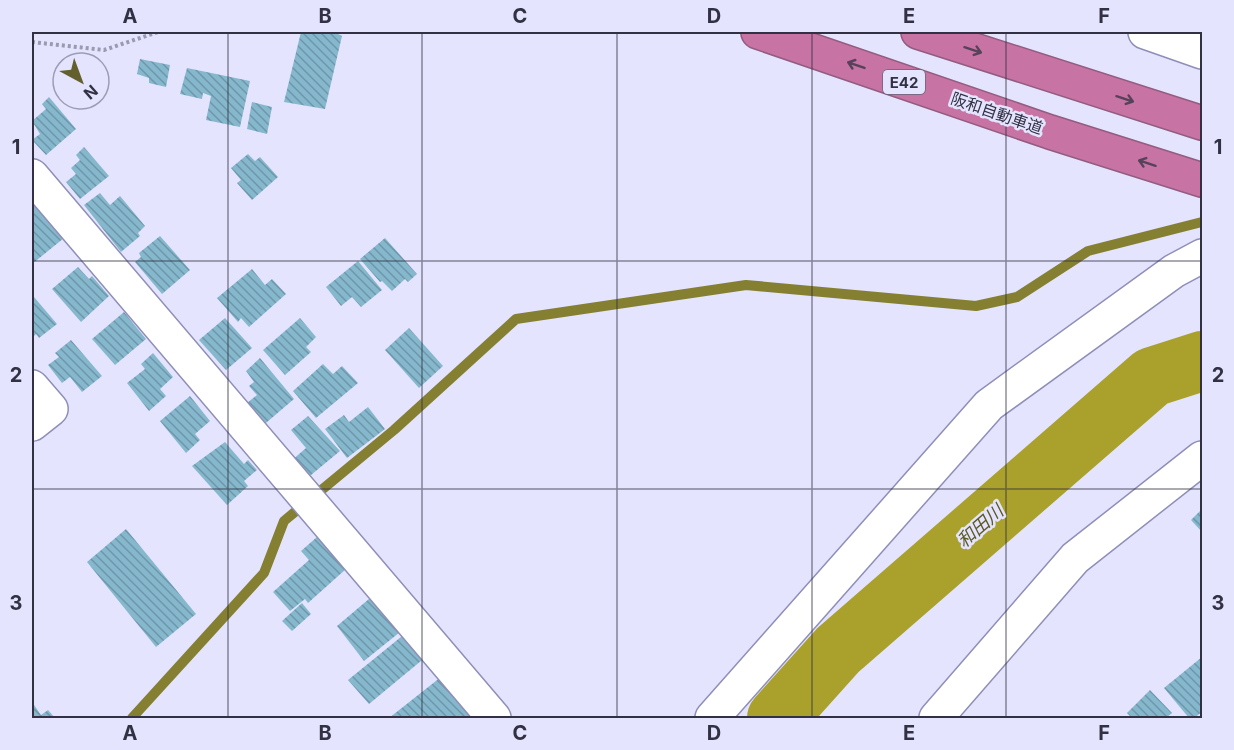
<svg xmlns="http://www.w3.org/2000/svg" width="1234" height="750" viewBox="0 0 1234 750" font-family="Inter,'Noto Sans JP',sans-serif">
<defs>
<pattern id="building-back-hatch" width="6" height="6" patternUnits="userSpaceOnUse" patternTransform="scale(1.5)"><rect width="6" height="6" fill="#86b8cd"/><path d="M-1 5l2 2M0 0l6 6M5-1l2 2" fill="none" stroke="#6e96a8"/></pattern>
</defs>
<rect width="100%" height="100%" fill="#e4e4ff"/>
<g fill="none" stroke-linecap="round" stroke-linejoin="round">
<polyline stroke="#857f32" stroke-width="10" points="132,718 264,573 284,521 394,430 516,319 746,285 976,306 1017,297 1088,251 1202,222"/>
<polyline stroke="#a9a12b" stroke-width="60" points="777,718 838,650 1152,377 1202,361"/>
</g>
<g fill="url(#building-back-hatch)">
<polygon points="301,32 334,32 342,36 325,109 284,102"/>
<polygon points="140,59 170,65 166,87 149,83 149,78 137,74"/>
<polygon points="187,68 250,81 240,127 206,120 211,96 203,93 202,99 180,94"/>
<polygon points="49,97 76,129 46,155 32,140 40,134 32,121 46,109 42,104"/>
<polygon points="252,102 272,107 267,134 247,129"/>
<polygon points="84,147 109,176 80,199 66,182 76,174 71,168 80,160 76,155"/>
<polygon points="248,154 255,161 260,157 278,177 252,200 237,183 241,180 231,168"/>
<polygon points="100,193 110,205 120,196 145,226 138,233 140,236 121,252 84,205"/>
<polygon points="33,202 64,238 32,264 32,203"/>
<polygon points="160,236 190,270 162,294 135,262 141,257 139,253"/>
<polygon points="385,238 417,274 408,282 405,279 392,291 382,281 380,282 360,259"/>
<polygon points="358,261 382,290 361,307 352,297 341,306 326,287"/>
<polygon points="78,267 89,279 92,276 109,296 81,322 52,289"/>
<polygon points="252,269 265,285 272,279 286,294 249,327 241,318 238,322 217,298"/>
<polygon points="34,297 57,324 39,338 36,334 32,338 32,300"/>
<polygon points="124,312 146,339 115,365 92,339"/>
<polygon points="225,318 252,348 226,370 199,340"/>
<polygon points="300,318 316,337 306,347 311,352 285,375 263,350"/>
<polygon points="409,328 443,366 419,388 385,350"/>
<polygon points="71,340 102,376 82,392 70,377 62,383 48,365 59,357 55,353"/>
<polygon points="153,353 173,377 160,389 166,396 149,411 127,383 145,369 141,364"/>
<polygon points="260,358 294,399 260,428 242,407 257,395 249,386 254,382 246,371"/>
<polygon points="323,364 333,374 342,366 358,383 316,418 293,391"/>
<polygon points="190,396 210,421 195,434 200,440 186,453 160,421"/>
<polygon points="368,407 385,429 347,458 325,429 344,415 349,422"/>
<polygon points="308,416 340,451 305,480 290,462 306,448 291,430"/>
<polygon points="225,442 244,464 248,460 257,470 244,481 248,486 227,505 192,466"/>
<polygon points="1202,509 1202,532 1191,520"/>
<polygon points="126,529 196,614 156,647 87,562"/>
<polygon points="317,537 346,569 308,603 305,599 290,611 273,592 309,560 301,551"/>
<polygon points="376,593 405,628 364,661 337,626"/>
<polygon points="302,603 311,614 292,631 282,621"/>
<polygon points="412,628 433,651 369,704 348,680"/>
<polygon points="1202,657 1202,712 1194,718 1189,718 1164,688"/>
<polygon points="446,673 486,718 389,718"/>
<polygon points="1150,690 1172,713 1166,718 1128,718 1130,716 1127,713"/>
<polygon points="32,702 41,715 48,710 55,718 32,718"/>
</g>
<g fill="none" stroke-linecap="round" stroke-linejoin="round">
<g stroke="#8f8eb7" stroke-width="36">
<g id="street">
<polyline points="1145,32 1202,52"/>
<polyline points="32,176 494,718"/>
<polyline points="32,387 51,409 32,424"/>
<polyline points="712,718 989,405 1174,271 1202,256"/>
<polyline points="936,718 1075,558 1202,458"/>
</g>
</g>
<g stroke="#935c81" stroke-width="36">
<g id="highway">
<polyline points="758,32 1050,132 1202,180"/>
<polyline points="918,32 1202,123"/>
</g>
</g>
<polyline stroke="#9a9ab1" stroke-width="4" stroke-dasharray="3 3" stroke-linecap="butt" points="32,42 104,50 158,32"/>
<use href="#street" stroke="#fff" stroke-width="33"/>
<use href="#highway" stroke="#c773a3" stroke-width="33"/>
</g>
<defs><path id="oneway-shaft" d="M-6 0H5M1.5-3L5.5 0L1.5 3" fill="none" stroke-width="1.6" stroke-linecap="round" stroke-linejoin="round" transform="scale(1.5)"/></defs>
<g stroke="#57425b">
<use href="#oneway-shaft" transform="translate(973 50) rotate(18)"/>
<use href="#oneway-shaft" transform="translate(856 65) rotate(-161)"/>
<use href="#oneway-shaft" transform="translate(1125 99) rotate(18)"/>
<use href="#oneway-shaft" transform="translate(1147 163) rotate(-162)"/>
</g>
<path fill="none" stroke="#323143" stroke-width="1.5" stroke-opacity="0.55" d="M228,32V718M422,32V718M617,32V718M812,32V718M1006,32V718M32,261H1202M32,489H1202"/>
<g text-anchor="middle" dominant-baseline="central" stroke-width="5" stroke-linejoin="round" paint-order="stroke">
<rect fill="#e4e4ff" stroke="#67677b" stroke-width="1.5" x="883" y="70" width="42" height="24" rx="4.5"/>
<g font-size="15" font-weight="bold" fill="#323143">
<text x="904" y="82">E42</text>
</g>
<g font-size="16" fill="#323143" stroke="#e4e4ff">
<text transform="translate(997 113) rotate(19)">阪和自動車道</text>
</g>
<g font-size="18" font-style="italic" fill="#5d591f" stroke="#e4e4ff">
<text transform="translate(980 526) rotate(-41)">和田川</text>
</g>
</g>
<rect width="1234" height="750" fill="none" stroke="#e4e4ff" stroke-width="66"/>
<g transform="translate(81 81) rotate(139)"><circle r="28" fill="#e4e4ff" stroke="#9d9cb4" stroke-width="1.5"/>
<path d="M0-4.5L10 22L0 15L-10 22Z" fill="#64602d"/>
<text y="-9" font-size="16" font-weight="bold" text-anchor="middle" fill="#323143">N</text>
</g>
<rect x="33" y="33" width="1168" height="684" fill="none" stroke="#323143" stroke-width="2"/>
<g font-size="20" text-anchor="middle" font-weight="bold" fill="#323143">
<text x="130" y="23">A</text>
<text x="325" y="23">B</text>
<text x="520" y="23">C</text>
<text x="714" y="23">D</text>
<text x="909" y="23">E</text>
<text x="1104" y="23">F</text>
<text x="16" y="154">1</text>
<text x="1218" y="154">1</text>
<text x="16" y="382">2</text>
<text x="1218" y="382">2</text>
<text x="16" y="610">3</text>
<text x="1218" y="610">3</text>
<text x="130" y="740">A</text>
<text x="325" y="740">B</text>
<text x="520" y="740">C</text>
<text x="714" y="740">D</text>
<text x="909" y="740">E</text>
<text x="1104" y="740">F</text>
</g>
</svg>
